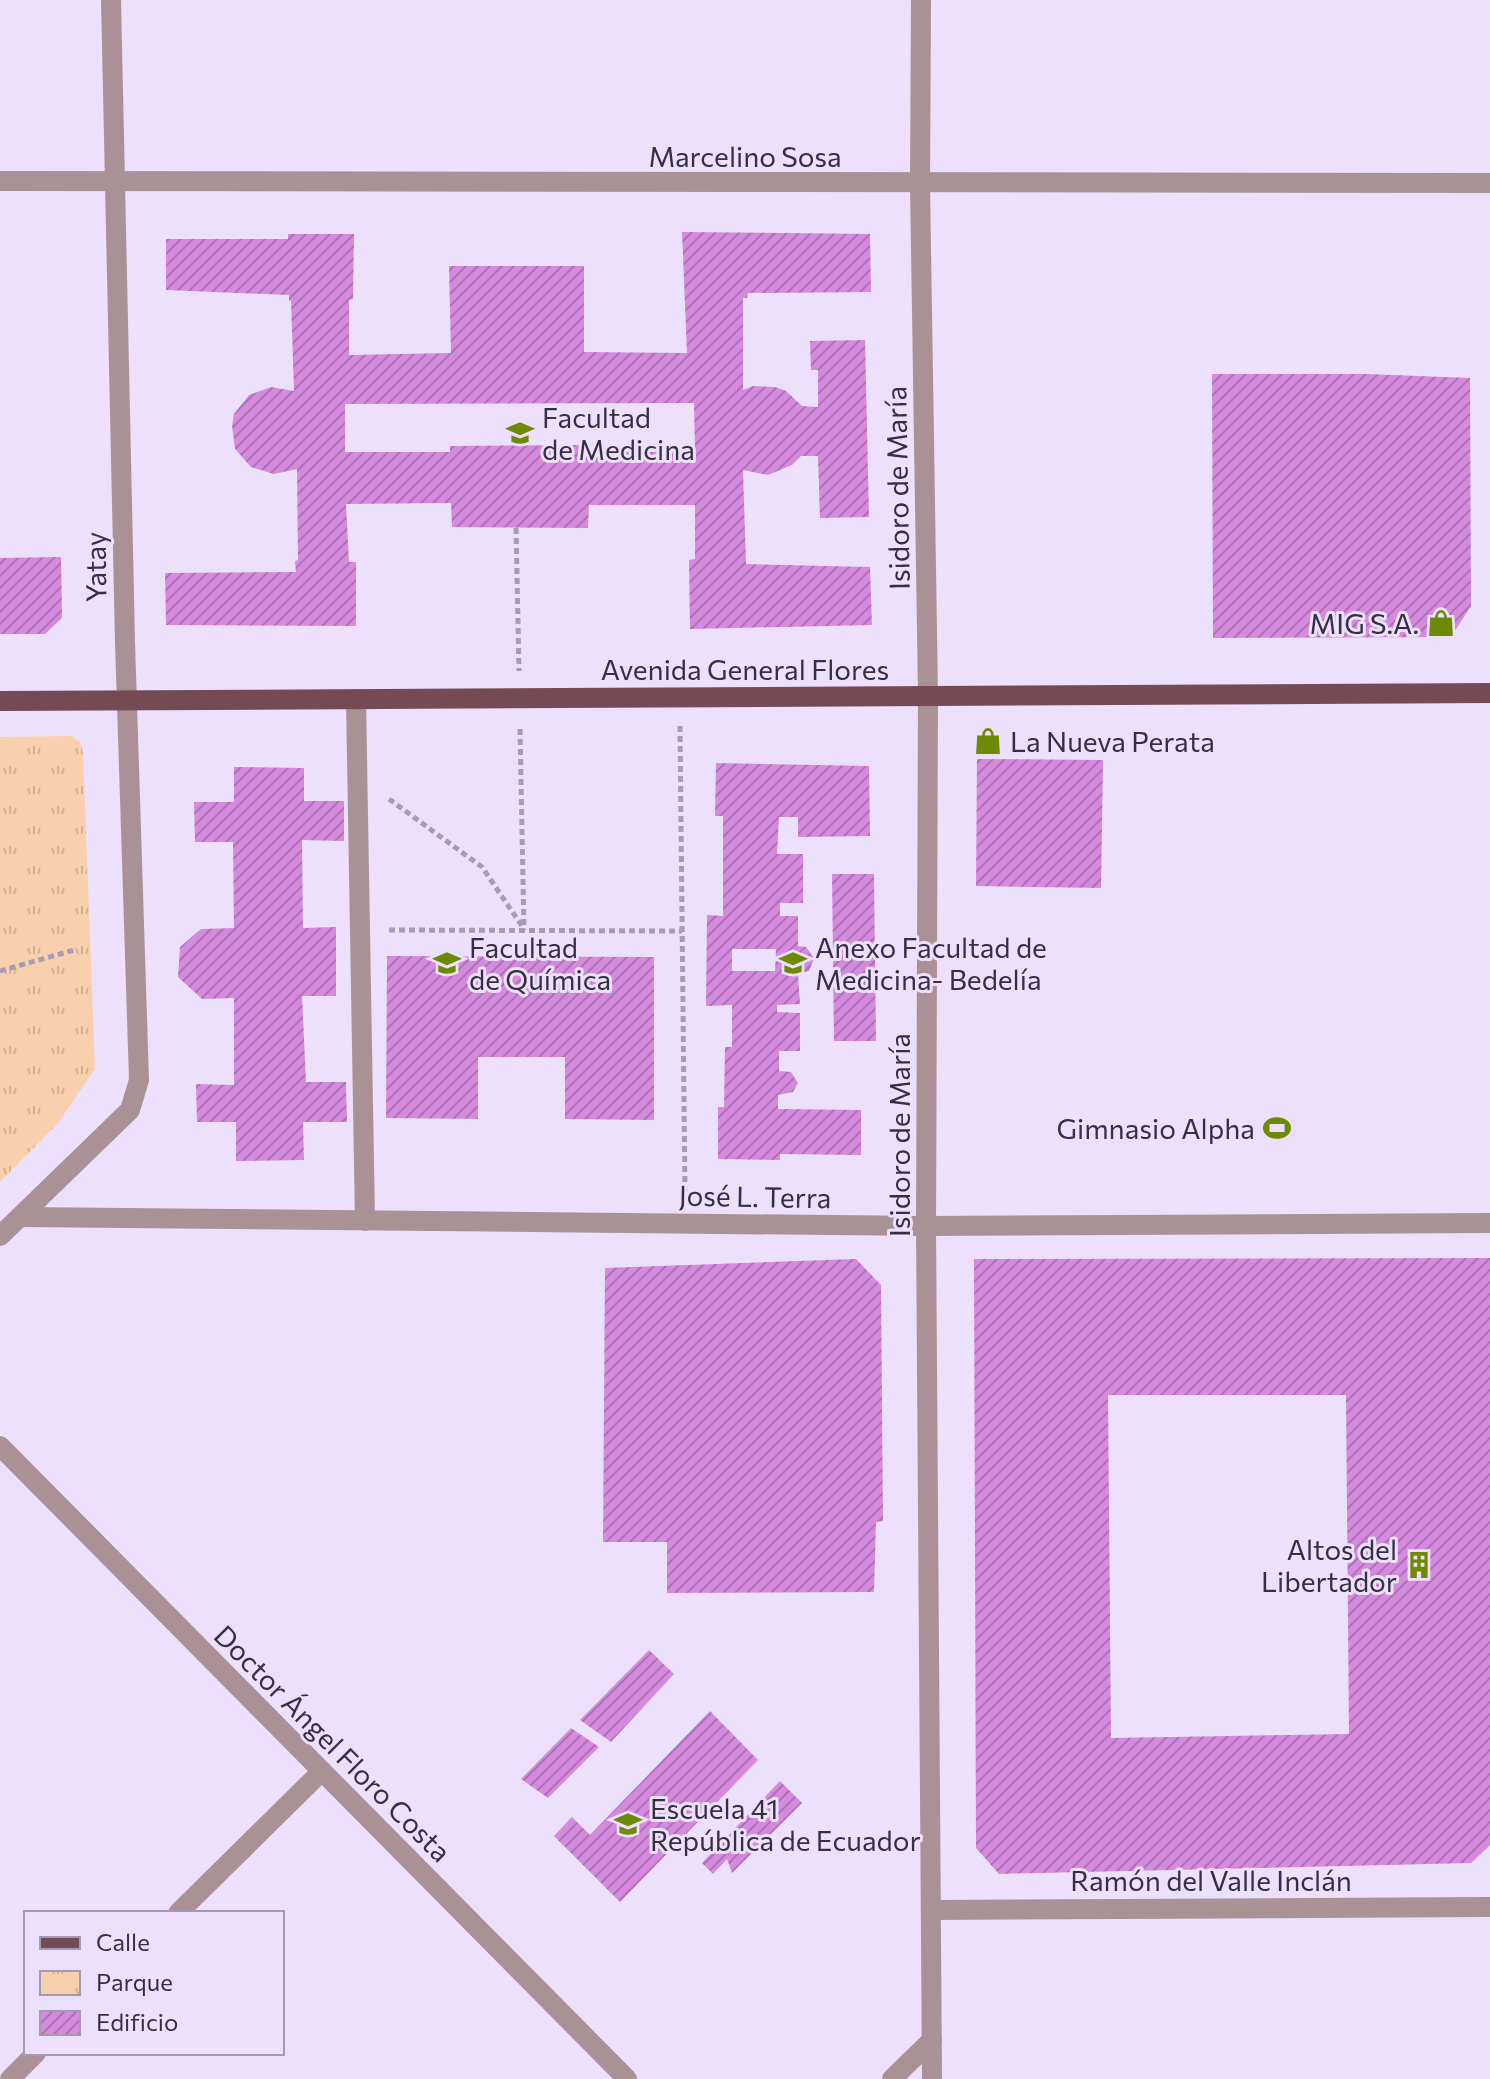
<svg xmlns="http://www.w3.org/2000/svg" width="1490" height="2079" viewBox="0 0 1490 2079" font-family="Commissioner,sans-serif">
<defs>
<pattern id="park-tufts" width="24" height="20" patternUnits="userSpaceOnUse" patternTransform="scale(2)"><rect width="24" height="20" fill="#f8d0ad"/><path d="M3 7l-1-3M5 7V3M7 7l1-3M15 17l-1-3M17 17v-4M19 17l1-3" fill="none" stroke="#d5b396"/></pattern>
<pattern id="building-hatch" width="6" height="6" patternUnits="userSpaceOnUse" patternTransform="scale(2)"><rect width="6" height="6" fill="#d68adf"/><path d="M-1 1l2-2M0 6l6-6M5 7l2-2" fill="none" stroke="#ae71b6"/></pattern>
</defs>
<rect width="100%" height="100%" fill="#ece0fd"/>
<polygon fill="url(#park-tufts)" points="71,736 80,742 83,753 95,1069 58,1123 0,1182 0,737"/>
<g fill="url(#building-hatch)" fill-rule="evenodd">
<path d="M682,232L870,234L871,292L748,293L747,298H743V390L753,386L775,387L786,391L802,406L818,407V370H811L810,341L865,340L869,517L820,518L818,456H801L792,465L768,475L743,470L746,564L870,567L872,625L690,629L689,560L695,559V505H589L588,528L452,527L451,503L346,504L349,562H356V626L166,625L165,573L296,572L295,561L298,560L297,469L274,474L251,467L235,449L232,426L234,414L249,395L271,387L294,391L291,300L289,301V295L166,290V239H288V234H354L353,299L349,300V355L451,353L449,266H584V352L687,353ZM694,403L695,452H585V445L450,446V452H345V404Z"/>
<polygon points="1212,374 1367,374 1470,378 1471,606 1451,637 1213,638"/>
<polygon points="61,557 62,618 45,634 0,634 0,558"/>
<polygon points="977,759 1103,760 1101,888 976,886"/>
<path d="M716,763L869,766L870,836L798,837V817H779L777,854H803V903H780V916H798V946L806,947L814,958L809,971L798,974L800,1004L777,1005V1012L800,1013V1051H779V1071L791,1072L798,1083L793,1092L778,1095V1109L861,1110V1155L780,1154V1160L718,1159V1107H724L725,1047H732V1005L706,1006L707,915L723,916V816H715ZM732,949H776L775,971H732Z"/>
<polygon points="234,767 304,768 304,801 344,801 344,841 302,840 303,928 336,927 336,996 302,996 306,1082 346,1082 347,1122 303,1122 304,1160 236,1161 236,1122 197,1122 196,1084 234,1085 234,998 202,999 178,977 180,947 201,929 234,928 233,842 195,842 194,802 234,802"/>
<polygon points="832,874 874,874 876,1041 834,1041"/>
<polygon points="387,956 654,957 654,1120 565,1119 565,1057 478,1057 478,1119 386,1118"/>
<path d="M1490,1258V1845L1471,1863L999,1874L976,1848L974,1259ZM1108,1395H1346L1349,1734L1111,1738Z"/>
<polygon points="856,1259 881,1285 883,1521 876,1522 874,1592 667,1593 667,1542 603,1542 605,1268"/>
<polygon points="649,1650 674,1674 611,1742 580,1720"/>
<polygon points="710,1711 758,1760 620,1902 554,1836 572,1817 590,1835"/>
<polygon points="571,1728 599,1747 548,1798 521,1779"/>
<polygon points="780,1781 802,1803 732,1873 727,1859 713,1874 702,1863"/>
</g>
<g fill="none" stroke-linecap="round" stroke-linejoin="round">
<g stroke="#a69cb5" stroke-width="5" stroke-dasharray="6 4" stroke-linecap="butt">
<polyline points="516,528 519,671"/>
<polyline points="680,726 685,1196"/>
<polyline points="520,729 524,930"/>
<polyline points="389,799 482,867 524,929"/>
<polyline points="389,930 682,931"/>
<polyline points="0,971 74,950"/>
</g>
<g stroke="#aa9196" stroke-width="20">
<polyline points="921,0 920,184 928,696 926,1226 932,2079"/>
<polyline points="0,181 1490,183"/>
<polyline points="356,699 365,1221"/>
<polyline points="20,1217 926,1226 1490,1223"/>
<polyline points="0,1236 130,1110 139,1080 125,642 111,0"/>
<polyline points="0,1446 627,2079"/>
<polyline points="932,1910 1490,1907"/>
<polyline points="178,1913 322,1771"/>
<polyline points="10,2079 36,2053"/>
<polyline points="892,2079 932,2040"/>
</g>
<polyline stroke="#744b55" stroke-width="20" points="0,701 1490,693"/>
</g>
<defs>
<g id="university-bare" transform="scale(2.16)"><path d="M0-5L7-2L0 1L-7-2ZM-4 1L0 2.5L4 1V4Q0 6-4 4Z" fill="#6e8a05" stroke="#ece0fd" stroke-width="2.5" paint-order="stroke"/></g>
<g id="shop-bare" transform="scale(2.16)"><path d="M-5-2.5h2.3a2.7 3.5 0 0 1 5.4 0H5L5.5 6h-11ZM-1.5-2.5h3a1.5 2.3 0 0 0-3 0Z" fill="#6e8a05" stroke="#ece0fd" stroke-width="2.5" paint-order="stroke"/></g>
<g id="stadium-bare" transform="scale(2.16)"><path d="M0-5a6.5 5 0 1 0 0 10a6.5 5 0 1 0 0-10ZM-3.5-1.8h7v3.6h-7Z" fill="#6e8a05" stroke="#ece0fd" stroke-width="2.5" paint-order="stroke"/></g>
<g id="building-bare" transform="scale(2.16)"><path d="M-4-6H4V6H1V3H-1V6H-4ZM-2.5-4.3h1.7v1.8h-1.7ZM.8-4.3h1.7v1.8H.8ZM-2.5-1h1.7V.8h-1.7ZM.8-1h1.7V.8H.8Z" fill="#6e8a05" stroke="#ece0fd" stroke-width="2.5" paint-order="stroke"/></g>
<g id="school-bare" transform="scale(2.16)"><path d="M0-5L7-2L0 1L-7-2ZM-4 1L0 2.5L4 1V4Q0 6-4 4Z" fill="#6e8a05" stroke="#ece0fd" stroke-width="2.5" paint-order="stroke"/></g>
</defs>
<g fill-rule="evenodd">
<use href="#university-bare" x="520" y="433"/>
<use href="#shop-bare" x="1441" y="623"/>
<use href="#shop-bare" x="988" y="741"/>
<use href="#university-bare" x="447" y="963"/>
<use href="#university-bare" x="793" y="963"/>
<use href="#stadium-bare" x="1277" y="1128"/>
<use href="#building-bare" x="1419" y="1565"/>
<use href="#school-bare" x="628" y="1824"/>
</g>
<g text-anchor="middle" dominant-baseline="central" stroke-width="6" stroke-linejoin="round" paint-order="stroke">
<g font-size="28" fill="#362f41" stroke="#ece0fd">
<text x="745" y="156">Marcelino Sosa</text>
<text transform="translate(897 488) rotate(-91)">Isidoro de María</text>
<text transform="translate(95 567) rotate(-91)">Yatay</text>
<text x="745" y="669">Avenida General Flores</text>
<text transform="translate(899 1135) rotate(-90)">Isidoro de María</text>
<text transform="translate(755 1196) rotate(1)">José L. Terra</text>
<text transform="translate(333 1743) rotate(45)">Doctor Ángel Floro Costa</text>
<text x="1211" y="1880">Ramón del Valle Inclán</text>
</g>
<g font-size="28" fill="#362f41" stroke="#ece0fd" text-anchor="start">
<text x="542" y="417">Facultad<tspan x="542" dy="32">de Medicina</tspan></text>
<text x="1419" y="623" text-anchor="end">MIG S.A.</text>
<text x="1010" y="741">La Nueva Perata</text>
<text x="469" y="947">Facultad<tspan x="469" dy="32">de Química</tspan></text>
<text x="815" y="947">Anexo Facultad de<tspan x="815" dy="32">Medicina- Bedelía</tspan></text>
<text x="1255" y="1128" text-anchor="end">Gimnasio Alpha</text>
<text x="1397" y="1549" text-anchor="end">Altos del<tspan x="1397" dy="32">Libertador</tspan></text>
<text x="650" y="1808">Escuela 41<tspan x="650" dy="32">República de Ecuador</tspan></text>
</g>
</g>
<rect x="24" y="1911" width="260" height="144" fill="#ece0fd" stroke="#a399b2" stroke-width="2"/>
<rect x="40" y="1937" width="40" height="12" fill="#744b55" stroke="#a399b2" stroke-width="2"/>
<text x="96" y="1951" font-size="24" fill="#362f41">Calle</text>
<rect x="40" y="1971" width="40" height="24" fill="url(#park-tufts)" stroke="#a399b2" stroke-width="2"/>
<text x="96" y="1991" font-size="24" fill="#362f41">Parque</text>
<rect x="40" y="2011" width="40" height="24" fill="url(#building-hatch)" stroke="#a399b2" stroke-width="2"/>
<text x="96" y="2031" font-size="24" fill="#362f41">Edificio</text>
</svg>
